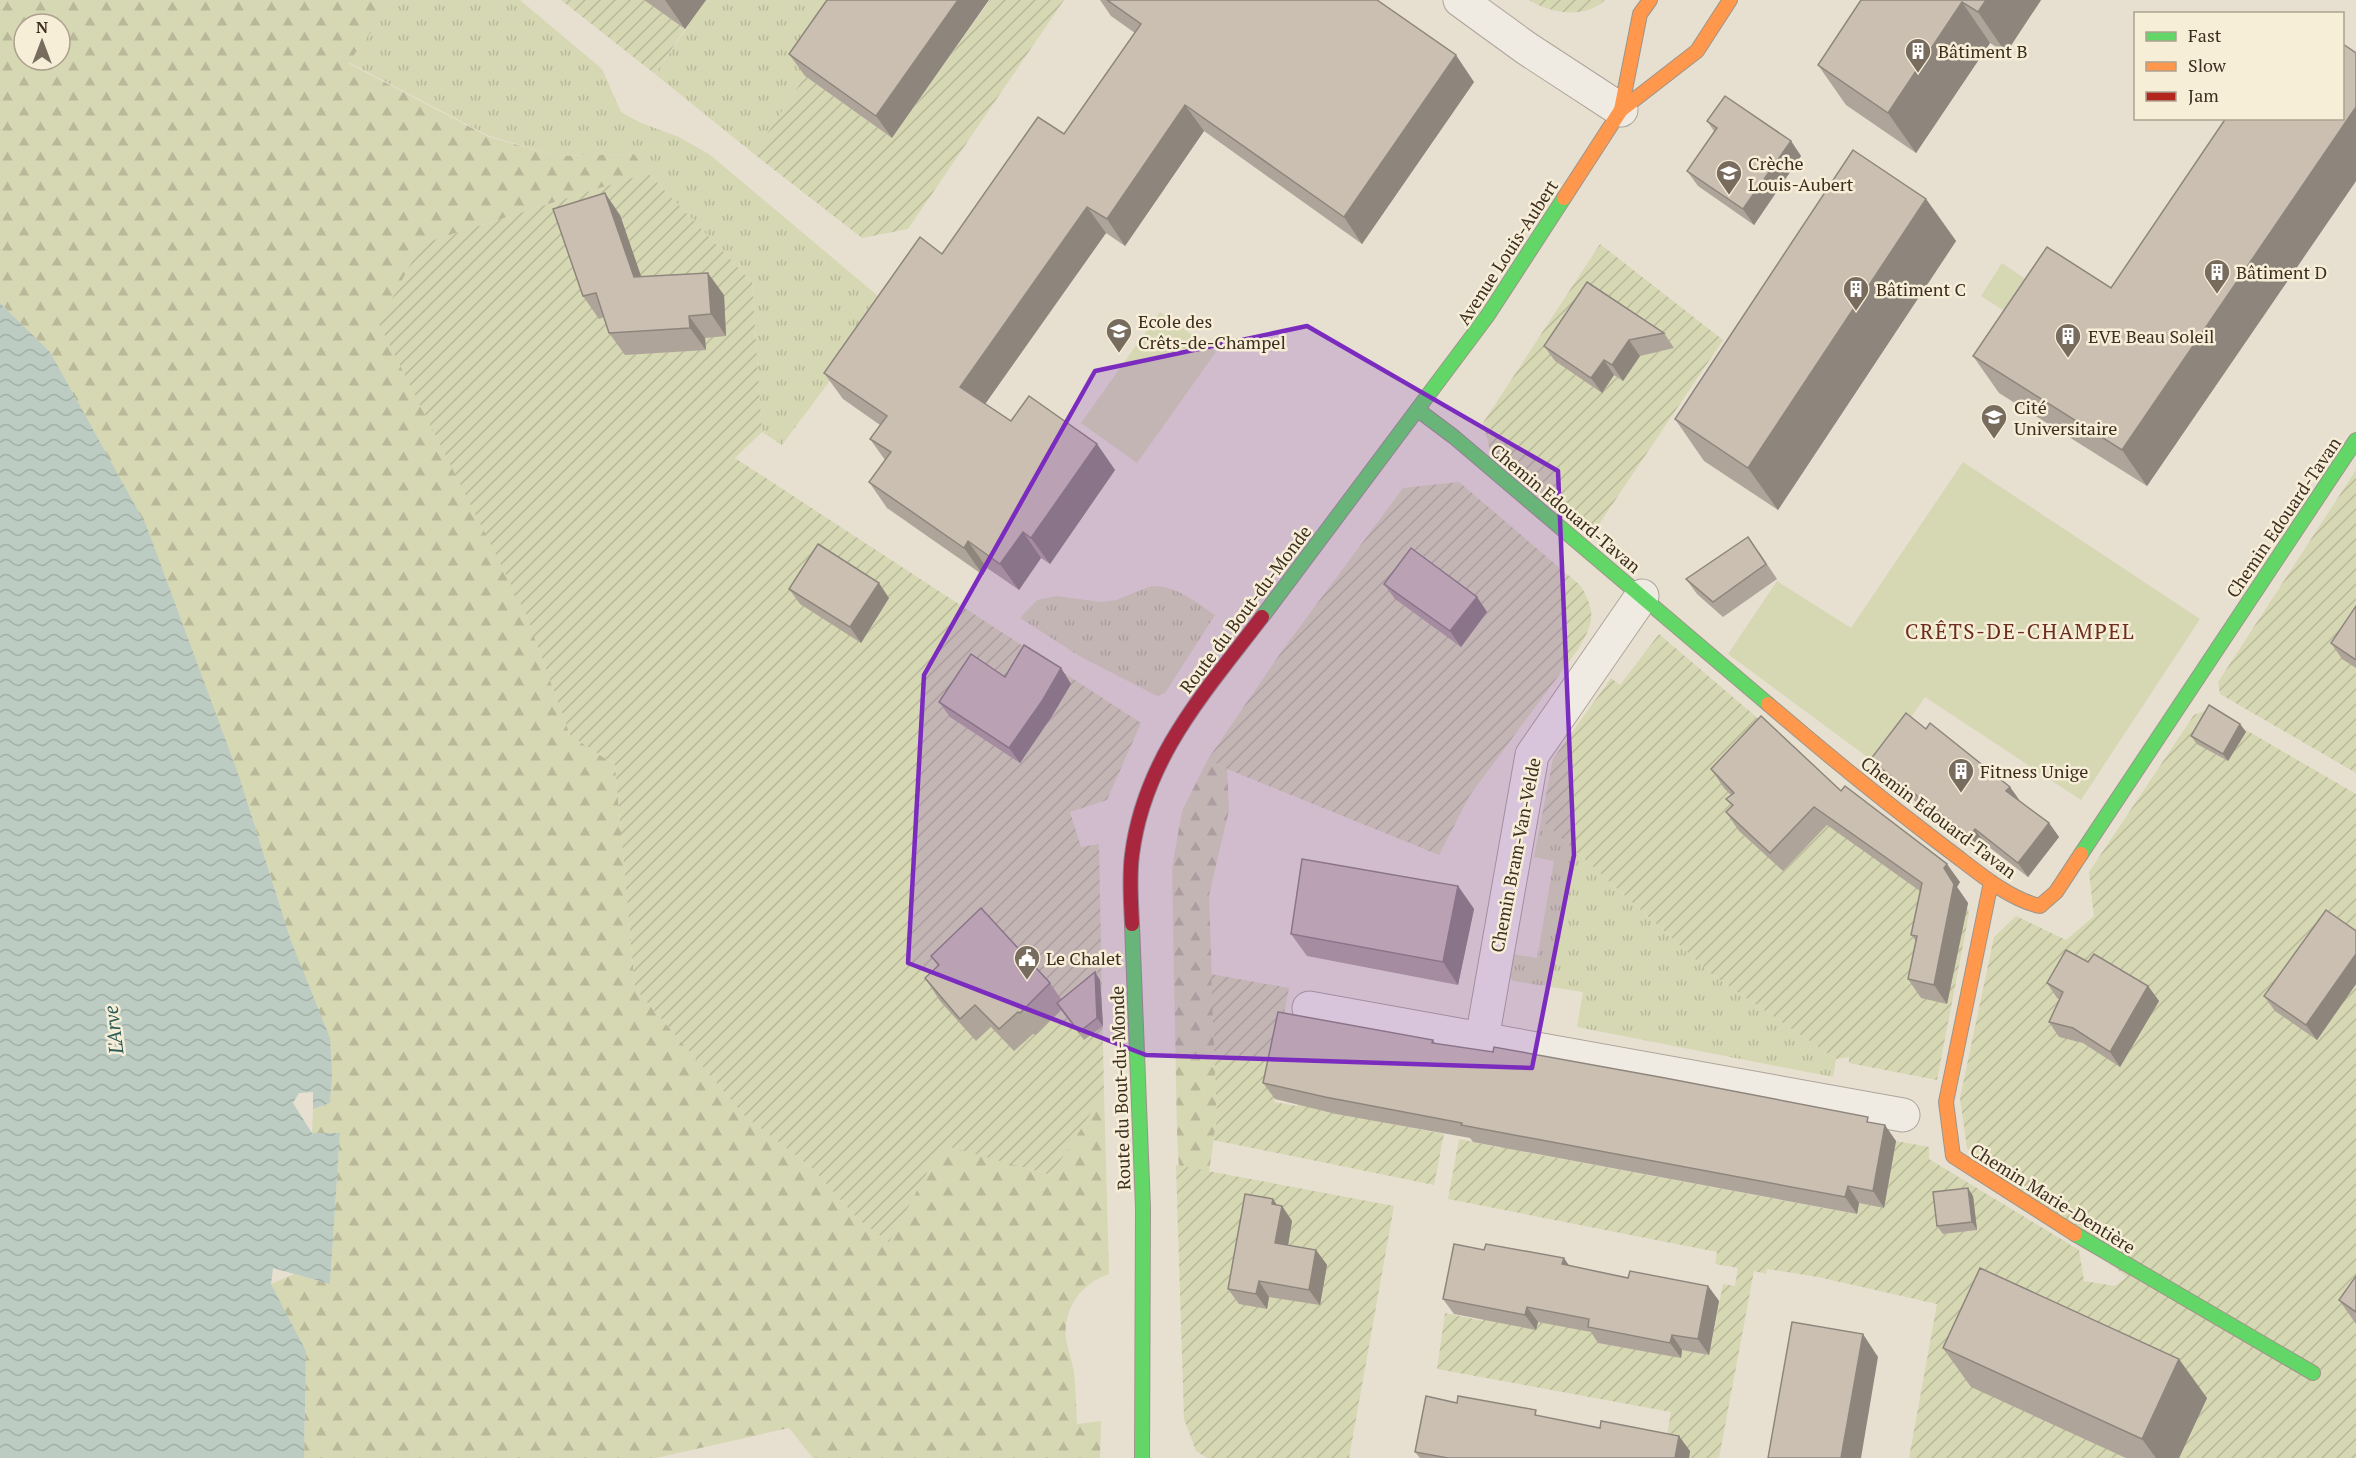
<svg xmlns="http://www.w3.org/2000/svg" width="2356" height="1458" viewBox="0 0 2356 1458" font-family="'PT Serif',serif">
<defs>
<pattern id="grass-tufts" width="24" height="20" patternUnits="userSpaceOnUse" patternTransform="scale(1.5)"><rect width="24" height="20" fill="#d6d7b3"/><path d="M3 7l-1-3M5 7V3M7 7l1-3M15 17l-1-3M17 17v-4M19 17l1-3" fill="none" stroke="#b9b99a"/></pattern>
<pattern id="forest-firs" width="22" height="20" patternUnits="userSpaceOnUse" patternTransform="scale(1.5)"><rect width="22" height="20" fill="#d6d7b3"/><path d="M5 1l3.5 6h-7zM16 11l3.5 6h-7z" fill="#b9b99a"/></pattern>
<pattern id="garden-furrows" width="10" height="10" patternUnits="userSpaceOnUse" patternTransform="scale(1.5)"><rect width="10" height="10" fill="#d6d7b3"/><path d="M-1 1l2-2M0 10L10 0M9 11l2-2" fill="none" stroke="#b9b99a"/></pattern>
<pattern id="water-waves" width="16" height="10" patternUnits="userSpaceOnUse" patternTransform="scale(1.5)"><rect width="16" height="10" fill="#bcccc2"/><path d="M0 5q4-4 8 0t8 0" fill="none" stroke="#a2b0a6"/></pattern>
</defs>
<rect width="100%" height="100%" fill="#e7e0d1"/>
<g fill="url(#grass-tufts)">
<polygon points="395,0 520,0 602,69 621,112 641,123 679,137 709,154 884,301 841,366 782,445 762,432 752,282 648,173 634,154 558,156 489,136 348,62"/>
<polygon points="706,0 859,0 805,76 754,154 655,74"/>
<path d="M1151,586C1176,585 1194,601 1215,615L1165,693L1157,696L1081,657L1020,618L1037,600L1056,596L1102,602L1116,600Z"/>
<polygon points="1541,820 1714,976 1836,1059 1833,1077 1577,1027 1583,992 1513,981 1505,974 1507,953 1537,958 1554,861 1534,857"/>
</g>
<g fill="url(#forest-firs)" fill-rule="evenodd">
<path d="M0,0H395L348,63L489,137L558,156L634,154L648,173L421,244L526,614L570,735L615,765L635,988L745,1116L811,1167L859,1220L942,1144L1051,1175L1104,1093L1109,1274C1080,1284 1063,1309 1066,1339C1068,1350 1072,1361 1074,1372C1076,1389 1076,1407 1077,1424L1101,1421L1100,1458H813L789,1428L656,1458H304L306,1352L271,1284L294,1274L330,1284L340,1133H312L313,1109L330,1103L291,941L240,779L89,424L50,352L0,303ZM24,24H60V60H24Z"/>
<polygon points="1208,759 1227,769 1229,810 1209,895 1217,1119 1200,1230 1183,1242 1177,1134 1172,868 1182,811"/>
</g>
<g fill="url(#garden-furrows)">
<polygon points="561,0 644,0 685,29 655,74"/>
<polygon points="990,0 1064,0 908,229 862,238 754,154 805,76 892,138"/>
<path d="M1529,0H1605C1585,19 1551,14 1529,0Z"/>
<polygon points="648,173 752,282 762,432 735,458 1141,723 1107,800 1070,812 1081,847 1099,844 1104,1093 1051,1175 942,1145 889,1242 859,1220 811,1167 745,1116 635,988 615,765 570,735 526,614 379,324 421,244"/>
<polygon points="1600,244 1723,340 1591,536 1490,450 1483,423"/>
<polygon points="2356,470 2356,773 2220,694 2218,682"/>
<path d="M1459,482L1581,586C1596,613 1594,622 1579,648L1470,795L1439,855L1227,769L1208,759L1284,648L1403,488Z"/>
<path d="M1659,634L1775,733L1848,804L1945,874C1957,886 1966,897 1969,914L1937,1080L1849,1063V1057L1836,1059L1714,976L1541,820L1553,759L1611,678L1620,685Z"/>
<polygon points="2210,709 2356,794 2356,1458 1909,1458 1937,1304 1818,1277 1767,1269 1766,1274 1754,1271 1719,1458 1541,1458 1665,1446 1671,1412 1437,1369 1445,1313 1483,1321 1485,1312 1538,1322 1587,1305 1599,1343 1627,1348 1629,1339 1709,1355 1723,1284 1735,1286 1738,1268 1715,1264 1717,1252 1448,1199 1459,1139 1501,1148 1503,1137 1525,1152 1856,1214 1859,1203 1884,1207 1896,1141 1929,1147 1929,1159 2079,1250 2084,1281 2115,1286 2127,1277 1986,1169 1967,1148 1960,1098 1994,937 2016,916 2066,940 2094,916 2089,872 2194,715"/>
<polygon points="1211,974 1289,988 1283,1020 1290,1022 1274,1102 1297,1106 1300,1099 1315,1109 1444,1134 1434,1185 1213,1140 1217,1119"/>
<polygon points="1176,1165 1394,1206 1349,1458 1207,1458 1196,1451 1184,1419"/>
</g>
<g fill="#d6d7b3">
<polygon points="2002,263 2027,280 2006,312 1981,296"/>
<polygon points="1160,312 1216,352 1137,463 1081,423"/>
<polygon points="1963,462 2200,619 2081,800 1925,697 1878,765 1728,654 1777,581 1851,628"/>
</g>
<polygon fill="url(#water-waves)" points="0,303 50,352 146,525 240,779 291,941 330,1038 332,1073 330,1103 313,1109 313,1092 299,1093 293,1103 312,1133 340,1133 330,1284 273,1268 271,1284 306,1351 304,1458 0,1458"/>
<g fill="none" stroke-linecap="round" stroke-linejoin="round">
<g stroke="#ada599" stroke-width="35">
<g id="street">
<polyline points="1460,0 1526,48 1621,110"/>
<polyline points="1309,1008 1903,1115"/>
<polyline points="1482,1039 1532,755 1642,596"/>
</g>
</g>
<g stroke="#9c958a" stroke-width="16">
<g id="fast">
<polyline points="1418,410 1454,437 1768,704"/>
<polyline points="1262,617 1488,315 1564,198"/>
<polyline points="2081,854 2356,440"/>
<polyline points="1132,924 1143,1208 1142,1458"/>
<polyline points="2075,1234 2313,1373"/>
</g>
</g>
<g stroke="#9c958a" stroke-width="16">
<g id="slow">
<polyline points="1621,110 1640,14 1650,0"/>
<polyline points="1564,198 1621,110 1697,51 1730,0"/>
<path d="M1768,704C1826,754 1885,802 1947,849C1973,868 2007,899 2040,906L2056,892L2081,854"/>
<polyline points="1991,882 1946,1102 1953,1156 2075,1234"/>
</g>
</g>
<g stroke="#9c958a" stroke-width="16">
<path id="jam" d="M1132,924C1131,901 1129,878 1132,855C1144,758 1205,692 1262,617"/>
</g>
<use href="#street" stroke="#efebe3" stroke-width="33"/>
<use href="#fast" stroke="#63d668" stroke-width="14"/>
<use href="#slow" stroke="#ff974d" stroke-width="14"/>
<use href="#jam" stroke="#b3261e" stroke-width="14"/>
</g>
<g fill="#afa499">
<polygon points="644,0 706,0 685,29"/>
<polygon points="827,0 892,138 805,76 789,54"/>
<polygon points="1100,0 1377,0 1474,82 1362,244 1204,131 1125,246 1106,233 985,404 1011,421 1097,444 1115,470 1050,564 1041,558 1019,590 987,568 983,575 887,508 869,482 885,460 870,439 880,425 843,399 824,373 942,254 1064,134 1135,33 1111,16"/>
<polygon points="1861,0 2041,0 2006,53 1990,43 1916,153 1846,105 1818,65"/>
<polygon points="2356,53 2356,181 2147,486 1999,393 1973,356 2111,288"/>
<polygon points="1707,121 1791,141 1801,156 1754,225 1698,186 1687,171 1714,131"/>
<polygon points="1926,199 1956,241 1778,510 1704,461 1675,419"/>
<polygon points="620,215 641,277 724,295 726,336 705,338 706,350 625,355 609,333 604,317 599,319 583,296"/>
<polygon points="1664,333 1674,348 1640,356 1623,381 1614,375 1602,393 1555,361 1544,346"/>
<polygon points="1759,552 1777,579 1723,617 1697,594 1686,579"/>
<polygon points="1384,584 1477,597 1487,612 1461,647 1395,599"/>
<polygon points="789,589 889,598 861,643 800,604"/>
<polygon points="2356,606 2356,668 2342,659 2331,643"/>
<polygon points="1061,668 1071,684 1052,716 1020,763 950,717 939,702 1005,677"/>
<polygon points="2240,724 2246,732 2228,761 2197,744 2191,736"/>
<polygon points="1926,729 2010,787 2020,801 2049,823 2059,837 2028,877 1985,844 1980,850 1880,775 1870,760"/>
<polygon points="1711,769 1841,791 1960,882 1957,887 1968,903 1947,1004 1921,998 1908,979 1916,941 1911,935 1920,891 1827,825 1783,871 1739,831 1726,812 1732,806 1726,799 1731,795 1724,788"/>
<polygon points="1458,886 1474,909 1458,985 1307,956 1291,934"/>
<polygon points="2356,931 2356,984 2317,1040 2275,1011 2264,996"/>
<polygon points="931,956 1050,983 1061,999 1100,980 1103,1026 1084,1040 1061,1010 1036,1035 1033,1034 1014,1051 991,1027 976,1041 940,1001 925,978 938,966"/>
<polygon points="2088,962 2148,986 2159,1001 2120,1067 2083,1043 2059,1037 2049,1022 2059,999 2057,998 2047,983"/>
<polygon points="1433,1040 1435,1043 1872,1123 1896,1141 1884,1208 1859,1203 1857,1214 1473,1142 1470,1138 1336,1114 1275,1099 1263,1083"/>
<polygon points="1973,1196 1977,1230 1943,1234 1937,1226"/>
<polygon points="1277,1205 1282,1206 1292,1221 1288,1245 1316,1250 1327,1265 1320,1305 1269,1297 1267,1309 1239,1304 1228,1289"/>
<polygon points="1569,1266 1628,1278 1708,1286 1719,1301 1709,1355 1682,1350 1681,1358 1598,1343 1591,1332 1538,1322 1536,1330 1454,1314 1443,1299"/>
<polygon points="2356,1276 2356,1324 2339,1300"/>
<polygon points="1943,1348 2207,1398 2179,1458 2126,1458 1971,1387"/>
<polygon points="1457,1403 1540,1416 1690,1451 1689,1458 1420,1458 1415,1452"/>
</g>
<g fill="#8e867d">
<polygon points="665,0 706,0 685,29"/>
<polygon points="958,0 989,0 892,138 876,116"/>
<polygon points="1986,0 2041,0 2006,53 1978,12"/>
<polygon points="1962,2 1990,43 1916,153 1888,113"/>
<polygon points="1456,55 1474,82 1362,244 1344,217"/>
<polygon points="1185,105 1204,131 1125,246 1107,219"/>
<polygon points="2356,107 2356,181 2147,486 2122,450"/>
<polygon points="1791,141 1801,156 1754,225 1743,209"/>
<polygon points="605,193 620,215 649,299 634,277"/>
<polygon points="1926,199 1956,241 1778,510 1748,468"/>
<polygon points="1087,207 1106,233 978,414 960,387"/>
<polygon points="708,273 724,295 726,336 711,314"/>
<polygon points="689,316 705,338 706,350 690,328"/>
<polygon points="1629,340 1640,356 1623,381 1612,365"/>
<polygon points="1604,360 1614,375 1602,393 1591,378"/>
<polygon points="1097,444 1115,470 1050,564 1031,538"/>
<polygon points="1023,532 1041,558 1019,590 1000,564"/>
<polygon points="968,541 987,568 983,575 964,548"/>
<polygon points="879,583 889,598 861,643 850,627"/>
<polygon points="1477,597 1487,612 1461,647 1450,631"/>
<polygon points="1061,668 1071,684 1052,716 1020,763 1009,748"/>
<polygon points="2240,724 2246,732 2228,761 2223,754"/>
<polygon points="2010,787 2020,801 2006,791"/>
<polygon points="2049,823 2059,837 2028,877 2018,863"/>
<polygon points="1975,829 1985,844 1980,850 1970,836"/>
<polygon points="1947,864 1960,882 1957,887 1968,903 1947,1004 1934,985 1944,868"/>
<polygon points="1458,886 1474,909 1458,985 1443,962"/>
<polygon points="2356,954 2356,984 2317,1040 2306,1025"/>
<polygon points="1095,972 1100,980 1103,1026 1097,1018"/>
<polygon points="2148,986 2159,1001 2120,1067 2110,1052"/>
<polygon points="1885,1125 1896,1141 1884,1208 1873,1191"/>
<polygon points="1848,1186 1859,1203 1857,1214 1845,1197"/>
<polygon points="1968,1188 1973,1196 1977,1230 1972,1222"/>
<polygon points="1273,1199 1281,1211 1282,1206 1292,1221 1286,1258 1275,1243 1272,1204"/>
<polygon points="1316,1250 1327,1265 1320,1305 1309,1290"/>
<polygon points="1564,1258 1574,1273 1562,1264"/>
<polygon points="1259,1281 1269,1297 1267,1309 1256,1294"/>
<polygon points="1708,1286 1719,1301 1709,1355 1698,1339"/>
<polygon points="1527,1307 1538,1322 1536,1330 1525,1315"/>
<polygon points="1863,1334 1878,1357 1861,1458 1841,1458"/>
<polygon points="1672,1335 1682,1350 1681,1358 1670,1343"/>
<polygon points="2179,1359 2207,1398 2179,1458 2156,1458 2142,1439"/>
<polygon points="1679,1436 1690,1451 1689,1458 1675,1458"/>
</g>
<g fill="#cbbfb2" stroke="#8e867d" stroke-width="1.5">
<polygon points="827,0 958,0 876,116 789,54"/>
<polygon points="1107,0 1377,0 1456,55 1344,217 1185,105 1107,219 1087,207 960,387 1011,421 1029,396 1097,444 1031,538 1023,532 1000,564 968,541 964,548 869,482 891,452 870,439 887,416 824,373 920,237 942,254 1038,117 1064,134 1141,24"/>
<polygon points="1861,0 1986,0 1978,12 1962,2 1888,113 1818,65"/>
<polygon points="2343,44 2356,53 2356,107 2122,450 1973,356 2047,247 2111,288 2226,118 2343,118"/>
<polygon points="1725,96 1791,141 1743,209 1687,171 1717,128 1707,121"/>
<polygon points="1853,150 1926,199 1748,468 1675,419"/>
<polygon points="605,193 634,277 708,273 711,314 689,316 690,328 609,333 596,293 583,296 553,209"/>
<polygon points="1587,282 1664,333 1629,340 1612,365 1604,360 1591,378 1544,346"/>
<polygon points="1748,537 1766,564 1713,602 1686,579"/>
<polygon points="818,544 879,583 850,627 789,589"/>
<polygon points="1411,548 1477,597 1450,631 1384,584"/>
<polygon points="2356,606 2356,660 2331,643"/>
<polygon points="1024,645 1061,668 1042,701 1009,748 939,702 971,654 1005,677"/>
<polygon points="2209,705 2240,724 2223,754 2191,736"/>
<polygon points="1906,713 1926,729 1930,723 2010,787 2006,791 2049,823 2018,863 1975,829 1970,836 1870,760"/>
<polygon points="1761,716 1841,791 1845,786 1947,864 1944,868 1954,884 1934,985 1908,979 1917,936 1911,935 1922,883 1814,807 1770,853 1726,812 1733,805 1726,799 1734,793 1711,769"/>
<polygon points="1302,859 1458,886 1443,962 1291,934"/>
<polygon points="981,908 1050,983 1020,1013 1018,1012 999,1029 975,1005 960,1019 925,978 939,965 931,956"/>
<polygon points="2326,910 2356,931 2356,954 2306,1025 2264,996"/>
<polygon points="2066,950 2088,962 2094,954 2148,986 2110,1052 2073,1028 2049,1022 2063,992 2047,983"/>
<polygon points="1095,972 1097,1018 1079,1032 1057,1003"/>
<polygon points="1278,1012 1433,1040 1432,1043 1493,1052 1494,1047 1665,1078 1868,1117 1867,1122 1885,1125 1873,1191 1848,1186 1845,1197 1461,1125 1462,1123 1325,1097 1263,1083"/>
<polygon points="1968,1188 1972,1222 1937,1226 1933,1192"/>
<polygon points="1245,1194 1273,1199 1272,1204 1282,1206 1275,1243 1316,1250 1309,1290 1259,1281 1256,1294 1228,1289"/>
<polygon points="1454,1244 1484,1250 1486,1244 1564,1258 1562,1264 1628,1278 1630,1271 1708,1286 1698,1339 1672,1335 1670,1343 1588,1327 1589,1319 1527,1307 1525,1315 1443,1299"/>
<polygon points="1980,1268 2179,1359 2142,1439 1943,1348"/>
<polygon points="2356,1276 2356,1312 2339,1300"/>
<polygon points="1792,1322 1863,1334 1841,1458 1768,1458"/>
<polygon points="1426,1396 1457,1403 1458,1396 1536,1410 1535,1415 1600,1428 1601,1421 1679,1436 1675,1458 1448,1458 1415,1452"/>
</g>
<path fill="#7b2cbf" fill-opacity="0.2" stroke="#7b2cbf" stroke-width="4.5" stroke-linejoin="round" d="M1307,326L1558,471L1574,855L1532,1068L1146,1055L908,963L924,675L1095,371Z"/>
<defs>
<g id="building-pin" transform="scale(1.35)"><path d="M0 17L-7.5 6A9.5 9.5 0 1 1 7.5 6Z" fill="#786c5e" stroke="#f7eed8"/><path d="M-4-6H4V6H1V3H-1V6H-4ZM-2.5-4.3h1.7v1.8h-1.7ZM.8-4.3h1.7v1.8H.8ZM-2.5-1h1.7V.8h-1.7ZM.8-1h1.7V.8H.8Z" fill="#fff"/></g>
<g id="school-pin" transform="scale(1.35)"><path d="M0 17L-7.5 6A9.5 9.5 0 1 1 7.5 6Z" fill="#786c5e" stroke="#f7eed8"/><path d="M0-5L7-2L0 1L-7-2ZM-4 1L0 2.5L4 1V4Q0 6-4 4Z" fill="#fff"/></g>
<g id="university-pin" transform="scale(1.35)"><path d="M0 17L-7.5 6A9.5 9.5 0 1 1 7.5 6Z" fill="#786c5e" stroke="#f7eed8"/><path d="M0-5L7-2L0 1L-7-2ZM-4 1L0 2.5L4 1V4Q0 6-4 4Z" fill="#fff"/></g>
<g id="civic-pin" transform="scale(1.35)"><path d="M0 17L-7.5 6A9.5 9.5 0 1 1 7.5 6Z" fill="#786c5e" stroke="#f7eed8"/><path d="M-.6-6.5H3V-4.5H.6V-3L4-1V1h2V6H-6V1h2V-1L-.6-3ZM-1.2 2.5V6h2.4V2.5Z" fill="#fff"/></g>
</defs>
<g fill-rule="evenodd">
<use href="#building-pin" x="1918" y="51"/>
<use href="#school-pin" x="1729" y="173"/>
<use href="#building-pin" x="2217" y="272"/>
<use href="#building-pin" x="1856" y="289"/>
<use href="#school-pin" x="1119" y="331"/>
<use href="#building-pin" x="2068" y="336"/>
<use href="#university-pin" x="1994" y="417"/>
<use href="#building-pin" x="1961" y="771"/>
<use href="#civic-pin" x="1027" y="958"/>
</g>
<g text-anchor="middle" dominant-baseline="central" stroke-width="5" stroke-linejoin="round" paint-order="stroke">
<g font-size="18" fill="#3d2e20" stroke="#f7eed8" text-anchor="start">
<text x="1938" y="51">Bâtiment B</text>
<text x="1748" y="163">Crèche<tspan x="1748" dy="21">Louis-Aubert</tspan></text>
<text x="2236" y="272">Bâtiment D</text>
<text x="1876" y="289">Bâtiment C</text>
<text x="1138" y="321">Ecole des<tspan x="1138" dy="21">Crêts-de-Champel</tspan></text>
<text x="2088" y="336">EVE Beau Soleil</text>
<text x="2014" y="407">Cité<tspan x="2014" dy="21">Universitaire</tspan></text>
<text x="1980" y="771">Fitness Unige</text>
<text x="1046" y="958">Le Chalet</text>
</g>
<g font-size="18" fill="#3d2e20" stroke="#f7eed8">
<text transform="translate(1507 252) rotate(-57)">Avenue Louis-Aubert</text>
<text transform="translate(1566 508) rotate(40)">Chemin Edouard-Tavan</text>
<text transform="translate(2283 517) rotate(-56)">Chemin Edouard-Tavan</text>
<text transform="translate(1245 609) rotate(-53)">Route du Bout-du-Monde</text>
<text transform="translate(1939 817) rotate(37)">Chemin Edouard-Tavan</text>
<text transform="translate(1515 855) rotate(-79)">Chemin Bram-Van-Velde</text>
<text transform="translate(1120 1088) rotate(-92)">Route du Bout-du-Monde</text>
<text transform="translate(2053 1198) rotate(32)">Chemin Marie-Dentière</text>
</g>
<g font-size="20" font-style="italic" fill="#2f5d5a" stroke="#f7eed8">
<text transform="translate(113 1030) rotate(-97)">L'Arve</text>
</g>
<g font-size="21" letter-spacing="1.5" fill="#6b2e1e" stroke="#f7eed8">
<text x="2020" y="631">CRÊTS-DE-CHAMPEL</text>
</g>
</g>
<rect x="2134" y="12" width="210" height="108" fill="#f7eed8" stroke="#ada18e" stroke-width="1.5"/>
<rect x="2146" y="32" width="30" height="9" fill="#63d668" stroke="#ada18e" stroke-width="1.5"/>
<text x="2188" y="42" font-size="18" fill="#3d2e20">Fast</text>
<rect x="2146" y="62" width="30" height="9" fill="#ff974d" stroke="#ada18e" stroke-width="1.5"/>
<text x="2188" y="72" font-size="18" fill="#3d2e20">Slow</text>
<rect x="2146" y="92" width="30" height="9" fill="#b3261e" stroke="#ada18e" stroke-width="1.5"/>
<text x="2188" y="102" font-size="18" fill="#3d2e20">Jam</text>
<g transform="translate(42 42)"><circle r="28" fill="#f7eed8" stroke="#ada18e" stroke-width="1.5"/>
<path d="M0-4.5L10 22L0 15L-10 22Z" fill="#786c5e"/>
<text y="-9" font-size="16" font-weight="bold" text-anchor="middle" fill="#3d2e20">N</text>
</g>
</svg>
